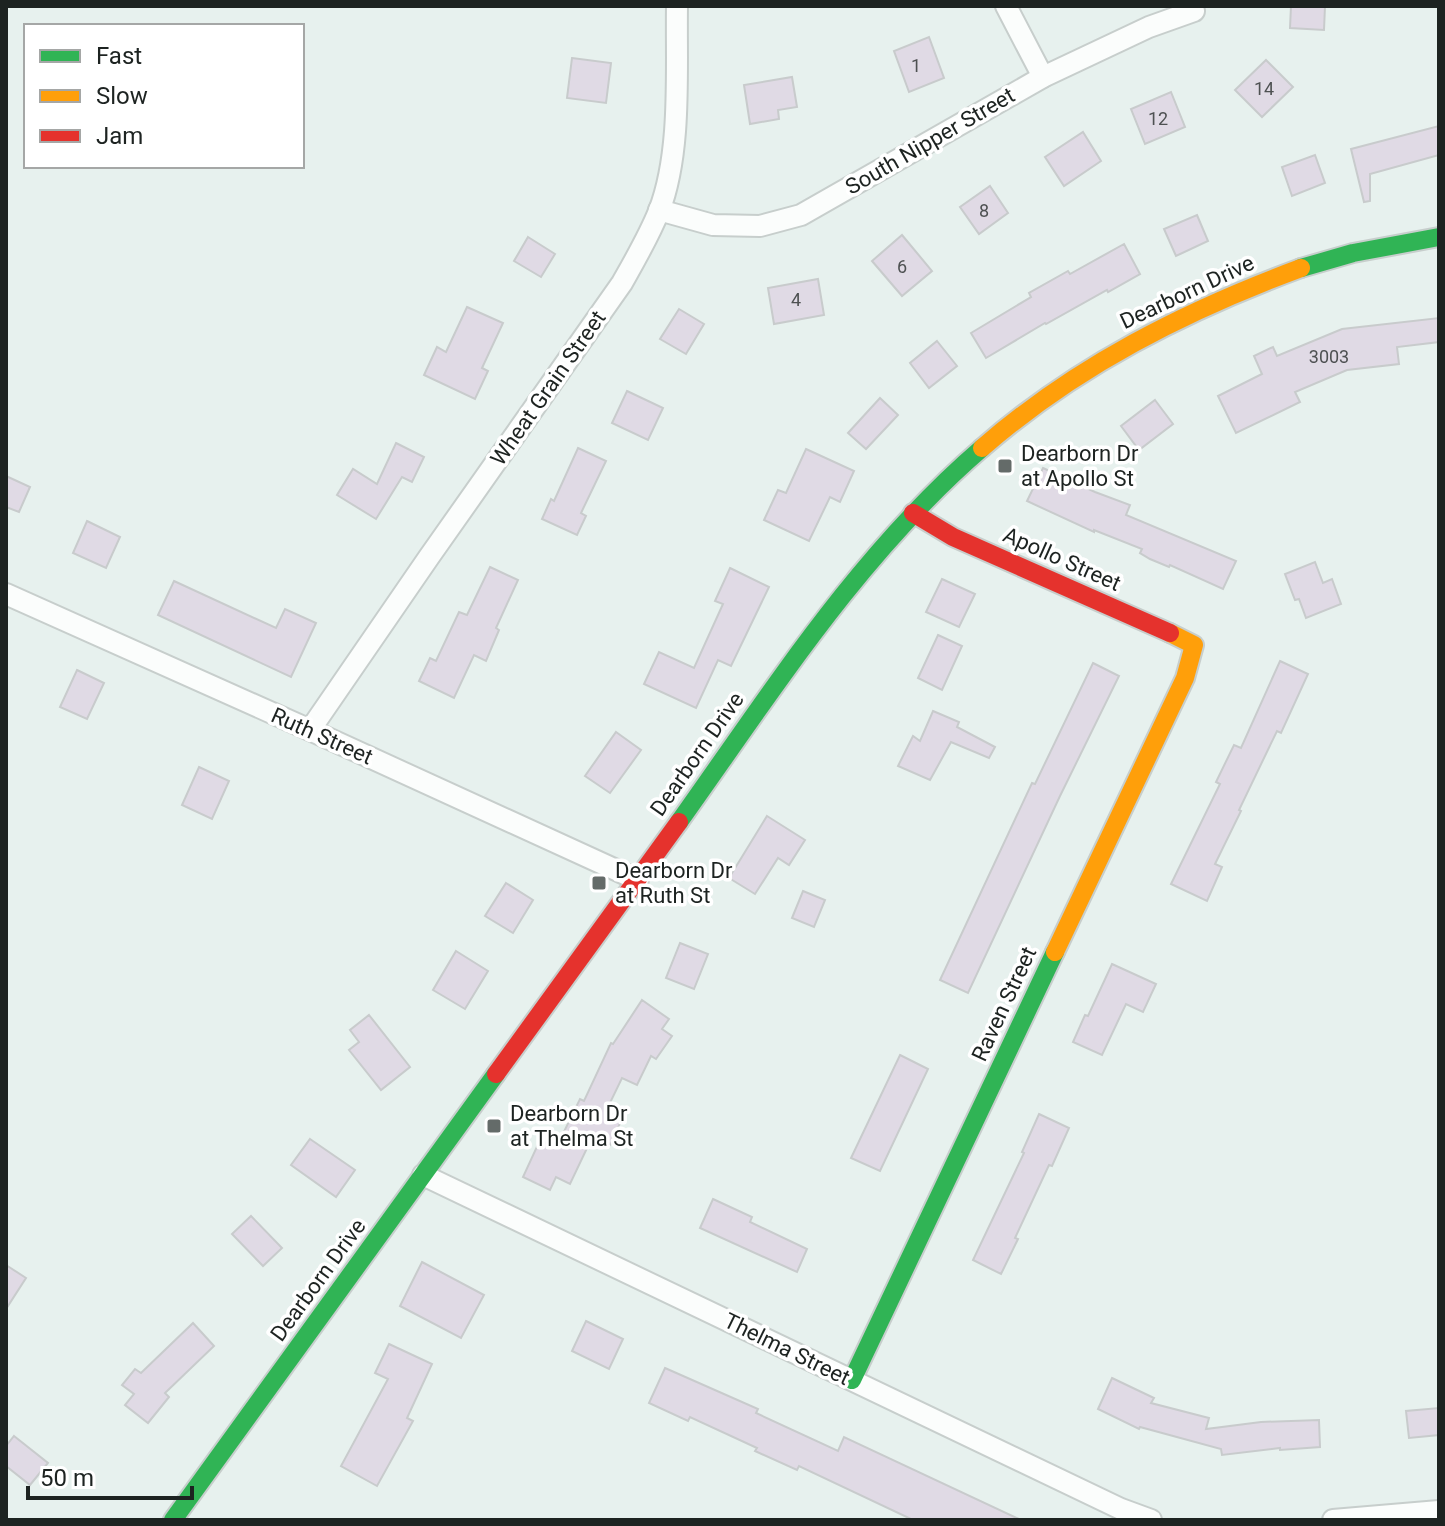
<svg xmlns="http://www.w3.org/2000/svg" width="1445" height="1526" viewBox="0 0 1445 1526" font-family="Roboto,sans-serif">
<rect width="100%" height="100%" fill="#e7f1ee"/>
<g fill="#e0dae5" stroke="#c8cbcc" stroke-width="2">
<polygon points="1291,6 1325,6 1324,30 1290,28"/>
<polygon points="929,37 944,78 909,92 894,51"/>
<polygon points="572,58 611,63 606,103 567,98"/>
<polygon points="1266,60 1293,87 1262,117 1235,90"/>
<polygon points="792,77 797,107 778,110 779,119 750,124 744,85"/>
<polygon points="1171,92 1185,127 1145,144 1131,109"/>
<polygon points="1439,126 1439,155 1370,174 1370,201 1364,202 1351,149"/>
<polygon points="1083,132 1101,161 1064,186 1045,157"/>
<polygon points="1315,155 1325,183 1292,196 1282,167"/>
<polygon points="990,186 1008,213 979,234 960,207"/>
<polygon points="1197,215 1208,241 1176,256 1164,229"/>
<polygon points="902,235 932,271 902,296 872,261"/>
<polygon points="528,237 555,254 541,277 514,261"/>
<polygon points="1124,244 1140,274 1108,292 1107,290 1046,324 1045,323 986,358 971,333 1031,297 1029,293 1068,271 1070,274"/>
<polygon points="818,279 824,315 774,324 768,288"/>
<polygon points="467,307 503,323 482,368 488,371 475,399 424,375 437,347 446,352"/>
<polygon points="679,309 704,324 686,354 660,339"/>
<polygon points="1439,318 1439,342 1397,347 1399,364 1347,370 1295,392 1300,402 1236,433 1218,396 1262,374 1254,356 1273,347 1277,356 1342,329"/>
<polygon points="937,341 957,366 929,388 910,363"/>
<polygon points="627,391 663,408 648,440 612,423"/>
<polygon points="880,398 898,415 866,449 848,433"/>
<polygon points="1155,400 1173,424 1139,450 1121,426"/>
<polygon points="396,443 424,457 412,482 402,477 376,519 337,495 353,469 377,484"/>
<polygon points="578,448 606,461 581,513 586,516 577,535 542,519 551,499 554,501"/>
<polygon points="806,449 854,471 840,502 830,497 809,541 764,520 778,490 786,493"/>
<polygon points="1043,468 1095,492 1130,505 1126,515 1236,561 1223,589 1170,565 1169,567 1150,559 1140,553 1142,549 1094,530 1094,532 1027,501"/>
<polygon points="6,476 30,487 19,512 6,507"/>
<polygon points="87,521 120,537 106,568 73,553"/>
<polygon points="1315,562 1323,583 1332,579 1341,604 1306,618 1299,599 1295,600 1285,574"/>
<polygon points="490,567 518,580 496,628 499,630 486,661 474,655 454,698 419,681 430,658 436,661 459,612 467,615"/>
<polygon points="730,568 769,587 731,666 718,660 696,708 644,684 659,652 694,668 723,604 715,601"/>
<polygon points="942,579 975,594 959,627 926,612"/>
<polygon points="174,581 276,628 285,609 316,623 291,677 158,615"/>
<polygon points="938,635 962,646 942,690 918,678"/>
<polygon points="1280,661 1308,674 1281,733 1277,731 1239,810 1241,811 1215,864 1222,867 1207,901 1171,884 1220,784 1216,782 1234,745 1241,748"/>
<polygon points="1093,663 1119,676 1060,796 968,993 940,980 1032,783 1035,784"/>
<polygon points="77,670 104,683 87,719 60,707"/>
<polygon points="933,711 959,722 957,727 995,747 989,758 951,742 930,780 898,766 913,736 920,741"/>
<polygon points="616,732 641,750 610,793 585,776"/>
<polygon points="199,767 229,781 212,819 182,805"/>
<polygon points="767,816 805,840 789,865 778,858 755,894 729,878"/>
<polygon points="506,883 533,900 513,933 485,916"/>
<polygon points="803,891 825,900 814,927 792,918"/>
<polygon points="680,943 708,954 694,989 666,978"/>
<polygon points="456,951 488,971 465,1009 433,990"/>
<polygon points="1112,964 1156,984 1143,1012 1126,1004 1102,1055 1073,1042 1085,1015 1088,1016"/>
<polygon points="642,1000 669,1019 662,1029 672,1036 656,1059 651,1056 637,1085 622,1078 606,1111 622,1119 610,1145 596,1138 591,1147 588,1146 570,1184 556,1177 550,1190 523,1177 540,1140 556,1148 580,1099 584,1101 611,1043 613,1044"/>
<polygon points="369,1015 410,1067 381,1090 349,1050 359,1042 350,1030"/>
<polygon points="900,1055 928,1069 880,1171 851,1158"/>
<polygon points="1039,1114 1069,1128 1052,1166 1049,1165 1015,1238 1018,1239 1001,1274 973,1260 1024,1153 1022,1152"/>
<polygon points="310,1139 355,1170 336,1197 291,1165"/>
<polygon points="713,1199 752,1217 750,1222 807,1249 797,1272 700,1228"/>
<polygon points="251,1216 282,1248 263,1266 232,1234"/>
<polygon points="422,1262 484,1295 461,1338 400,1306"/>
<polygon points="6,1265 26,1278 6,1309"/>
<polygon points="586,1321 623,1339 609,1369 572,1351"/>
<polygon points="193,1323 214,1346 165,1393 169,1397 148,1423 125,1405 134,1394 122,1385 135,1369 141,1373"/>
<polygon points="389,1344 432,1364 407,1418 413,1421 377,1486 341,1466 388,1379 375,1373"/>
<polygon points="665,1368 758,1409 756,1413 838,1451 844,1437 1021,1520 913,1520 799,1466 797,1470 755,1451 757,1448 690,1417 688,1421 649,1403"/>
<polygon points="1112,1378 1154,1398 1151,1403 1209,1418 1206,1429 1261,1422 1319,1420 1320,1447 1280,1450 1280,1448 1222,1455 1221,1449 1140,1427 1139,1429 1098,1409"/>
<polygon points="1439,1408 1439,1435 1409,1438 1406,1411"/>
<polygon points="14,1436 48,1463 30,1485 6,1466 6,1446"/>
</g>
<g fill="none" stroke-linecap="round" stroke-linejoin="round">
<g stroke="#c7cecc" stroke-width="24">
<g id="street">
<polyline points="1006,6 1043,77"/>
<polyline points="659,210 713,225 760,226 801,215 1043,77 1149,27 1194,11"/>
<polyline points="6,594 310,730 638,880"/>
<path d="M310,730L429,557L622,283C635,260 649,236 659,211C682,152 676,69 677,6"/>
<polyline points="423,1175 1121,1509 1151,1520"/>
<polyline points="1333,1520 1439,1511"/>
</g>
</g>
<g stroke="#c7cecc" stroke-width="22">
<g id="fast">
<polyline points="1301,268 1353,253 1439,237"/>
<path d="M679,822C773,690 859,554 982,448"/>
<polyline points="852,1380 1055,952"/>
<polyline points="173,1520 496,1074"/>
</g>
</g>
<g stroke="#c7cecc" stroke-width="22">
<g id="slow">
<path d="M982,448C1076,366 1185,311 1301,268"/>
<polyline points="1055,952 1185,678 1194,645 1170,633"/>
</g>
</g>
<g stroke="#c7cecc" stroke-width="22">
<g id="jam">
<polyline points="913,513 953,537 1170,633"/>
<polyline points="496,1074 679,822"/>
</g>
</g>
<use href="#street" stroke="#fbfdfc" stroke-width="20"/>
<use href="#fast" stroke="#30b455" stroke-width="18"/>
<use href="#slow" stroke="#ff9f0a" stroke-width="18"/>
<use href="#jam" stroke="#e5322d" stroke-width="18"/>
</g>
<g fill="#646b69" stroke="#fff" stroke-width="3">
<rect x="997" y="458" width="16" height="16" rx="4"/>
<rect x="591" y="875" width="16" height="16" rx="4"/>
<rect x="486" y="1118" width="16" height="16" rx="4"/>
</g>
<g text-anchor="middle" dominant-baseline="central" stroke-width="7" stroke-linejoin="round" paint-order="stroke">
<g font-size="18" fill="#4e5152">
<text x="916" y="65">1</text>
<text x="1264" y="88">14</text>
<text x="1158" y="118">12</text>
<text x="984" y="210">8</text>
<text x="902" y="266">6</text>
<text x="796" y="299">4</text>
<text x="1329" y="356">3003</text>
</g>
<g font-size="22" fill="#1d2321" stroke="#fff">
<text transform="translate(930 141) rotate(-30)">South Nipper Street</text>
<text transform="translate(1187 292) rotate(-25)">Dearborn Drive</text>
<text transform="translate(548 388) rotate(-55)">Wheat Grain Street</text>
<text transform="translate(1062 559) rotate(24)">Apollo Street</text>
<text transform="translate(322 736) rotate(24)">Ruth Street</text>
<text transform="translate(697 754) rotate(-55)">Dearborn Drive</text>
<text transform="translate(1004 1004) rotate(-65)">Raven Street</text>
<text transform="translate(318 1280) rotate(-54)">Dearborn Drive</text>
<text transform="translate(787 1349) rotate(26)">Thelma Street</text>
</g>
<g font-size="22" fill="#1d2321" stroke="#fff" text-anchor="start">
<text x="1021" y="453">Dearborn Dr<tspan x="1021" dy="25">at Apollo St</tspan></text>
<text x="615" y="870">Dearborn Dr<tspan x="615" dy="25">at Ruth St</tspan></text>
<text x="510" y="1113">Dearborn Dr<tspan x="510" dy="25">at Thelma St</tspan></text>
</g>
</g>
<rect width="1445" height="1526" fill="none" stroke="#1d2321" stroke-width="16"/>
<rect x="24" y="24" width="280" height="144" fill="#ffffff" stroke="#a5a7a6" stroke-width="2"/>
<rect x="40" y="50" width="40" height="12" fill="#30b455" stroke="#a5a7a6" stroke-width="2"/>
<text x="96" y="64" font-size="24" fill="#1d2321">Fast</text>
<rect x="40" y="90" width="40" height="12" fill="#ff9f0a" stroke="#a5a7a6" stroke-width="2"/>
<text x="96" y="104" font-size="24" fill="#1d2321">Slow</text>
<rect x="40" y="130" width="40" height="12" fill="#e5322d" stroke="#a5a7a6" stroke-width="2"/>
<text x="96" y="144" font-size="24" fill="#1d2321">Jam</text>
<path d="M28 1486v12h164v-12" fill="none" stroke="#1d2321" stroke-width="4"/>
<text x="40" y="1486" font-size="24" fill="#1d2321" stroke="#ffffff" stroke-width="6" paint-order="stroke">50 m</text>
</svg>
